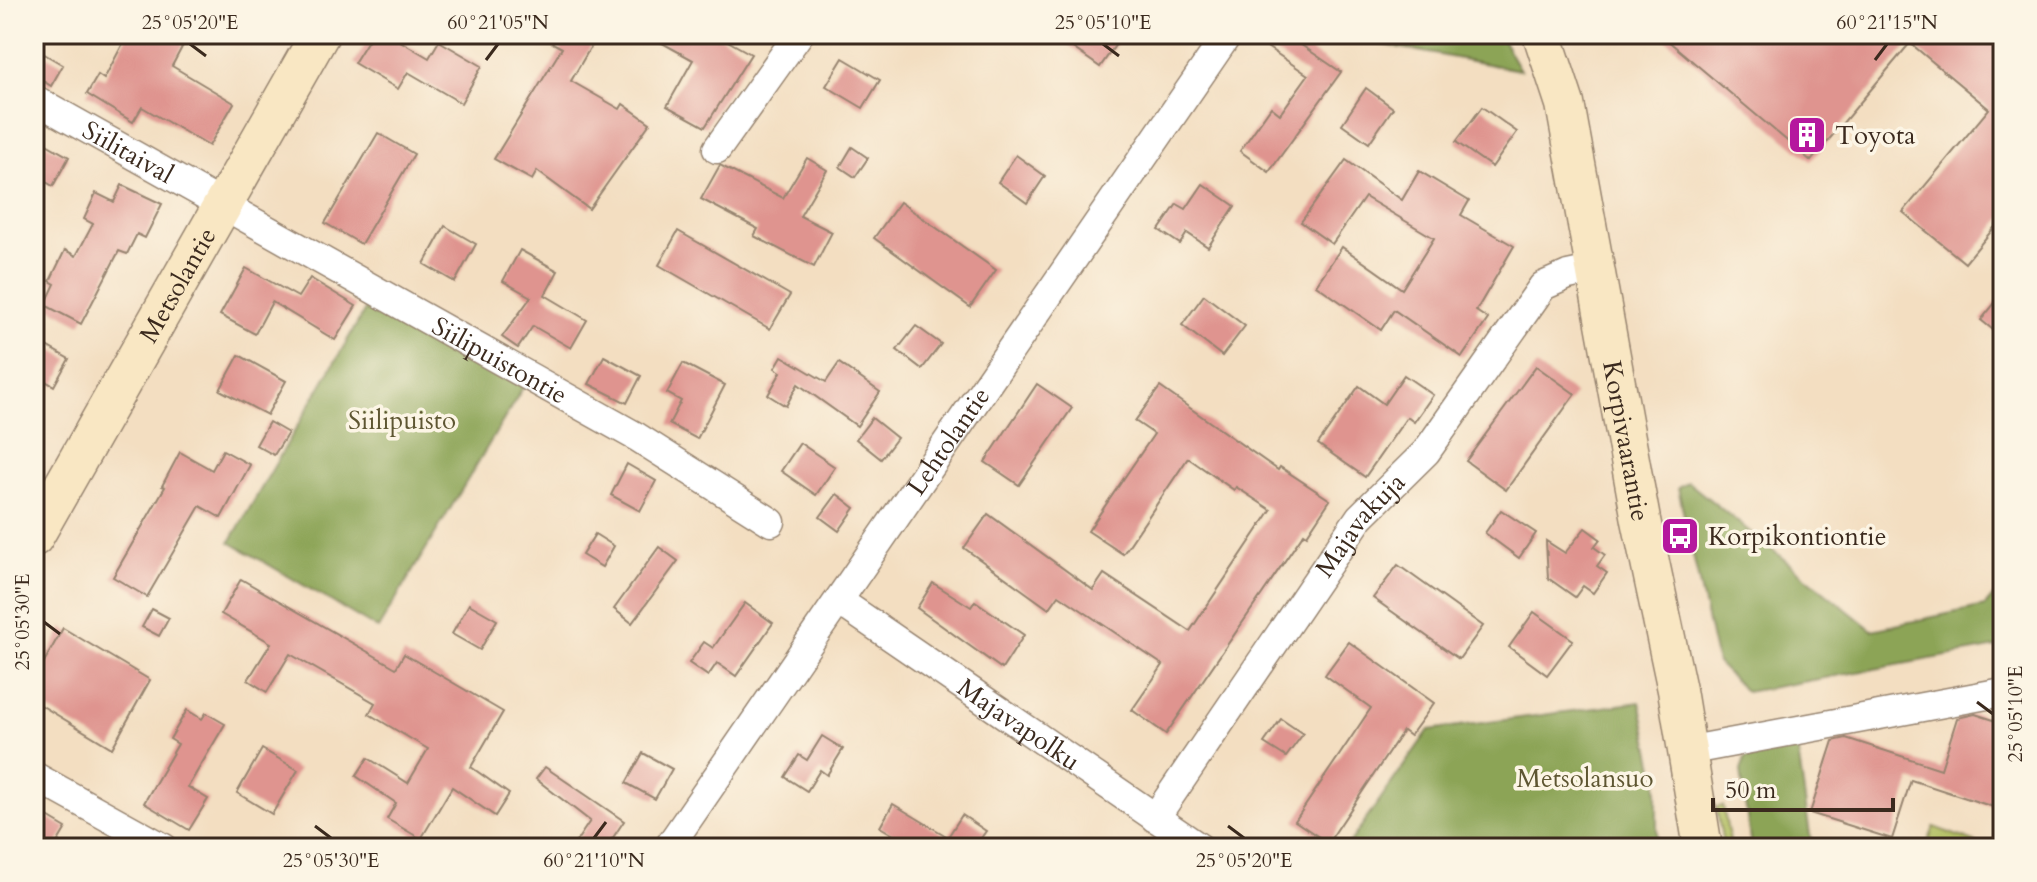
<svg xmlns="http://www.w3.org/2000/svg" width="2037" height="882" viewBox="0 0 2037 882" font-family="Cardo,serif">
<rect width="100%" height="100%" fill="#fcf5e5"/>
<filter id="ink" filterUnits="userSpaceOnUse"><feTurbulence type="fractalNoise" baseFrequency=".0125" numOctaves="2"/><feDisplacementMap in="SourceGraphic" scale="16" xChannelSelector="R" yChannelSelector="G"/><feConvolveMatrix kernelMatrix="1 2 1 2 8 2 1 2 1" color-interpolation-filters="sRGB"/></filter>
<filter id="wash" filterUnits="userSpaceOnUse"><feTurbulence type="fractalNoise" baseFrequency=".006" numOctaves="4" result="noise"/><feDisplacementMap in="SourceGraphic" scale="32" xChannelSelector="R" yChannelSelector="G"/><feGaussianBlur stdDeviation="1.8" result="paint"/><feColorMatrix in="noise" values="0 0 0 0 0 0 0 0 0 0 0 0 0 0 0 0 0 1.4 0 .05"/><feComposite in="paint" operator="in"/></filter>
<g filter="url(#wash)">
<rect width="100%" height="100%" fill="#f3dec1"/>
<g fill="#b0bd5f" stroke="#76743e" stroke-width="2">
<polygon points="1723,806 1731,848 1724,848 1716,807"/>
<polygon points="1934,827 1990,848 1926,848"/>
</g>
<g fill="#8ca456" stroke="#64673a" stroke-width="2">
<polygon points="1327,34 1499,34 1520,70"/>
<polygon points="373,296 525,384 378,629 230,542"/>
<polygon points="1688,482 1872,630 1985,606 2003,585 2003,646 1746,692 1717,663 1678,488"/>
<polygon points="1640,702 1657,781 1657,848 1346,848 1429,730"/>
<polygon points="1797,745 1811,842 1824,848 1751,848 1741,771 1745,758"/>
</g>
<g id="blocks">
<g fill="#df948f">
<polygon points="128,34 189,34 172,66 234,103 209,146 142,107 133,122 87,94 98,75 104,79"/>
<polygon points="372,34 388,34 429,58 439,41 482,66 461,103 408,72 398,89 354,63"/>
<polygon points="536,34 598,34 571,81 620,109 623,104 650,123 589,209 537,171 532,180 494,159 562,48"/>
<polygon points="646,34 715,34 751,54 705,127 667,106 693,60"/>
<polygon points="1053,34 1123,34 1100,67"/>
<polygon points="1275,34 1285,34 1341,72 1269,172 1240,151 1271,107 1280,114 1308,75 1267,47"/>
<polygon points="1660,34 2003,34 2003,217 1965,263 1903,212 1989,109 1910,43 1811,161"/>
<polygon points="34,48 63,65 51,86 34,75"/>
<polygon points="843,58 880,80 863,108 826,86"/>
<polygon points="1366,88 1393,108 1369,143 1342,124"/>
<polygon points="1482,107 1517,132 1492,167 1456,142"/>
<polygon points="378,133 414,154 361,244 325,223"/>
<polygon points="34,137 69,157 53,186 34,175"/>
<polygon points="852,147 868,158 855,177 840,167"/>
<polygon points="1016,155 1045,176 1027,203 998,182"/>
<polygon points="807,158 827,170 800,216 832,232 814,267 754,236 758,229 701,199 720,165 783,198"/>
<polygon points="1346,160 1402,200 1419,171 1469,201 1461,215 1514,246 1476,311 1488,319 1462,357 1394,310 1381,330 1316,285 1342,247 1402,289 1434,238 1365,197 1332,244 1301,222"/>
<polygon points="1203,184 1235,206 1208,247 1187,233 1180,244 1159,230 1177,204 1186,209"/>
<polygon points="122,185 162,204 145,238 137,234 127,254 119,251 81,324 45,305 55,284 50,281 65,250 76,256 93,224 84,219 96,193 114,202"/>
<polygon points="900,202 996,270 970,307 874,238"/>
<polygon points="445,226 476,244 455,282 424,264"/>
<polygon points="678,231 790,295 770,329 659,265"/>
<polygon points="520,250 558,271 545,295 587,320 571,348 533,326 518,348 502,337 531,297 503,281"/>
<polygon points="246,268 298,297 310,278 356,306 335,340 272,302 255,334 220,315"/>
<polygon points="2003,293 2003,338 1981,320"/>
<polygon points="1204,295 1245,326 1222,356 1182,325"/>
<polygon points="916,326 941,344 922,369 897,350"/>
<polygon points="34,339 69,359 54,386 34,375"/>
<polygon points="239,355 286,381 267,415 220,390"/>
<polygon points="604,356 641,376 627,403 589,384"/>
<polygon points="782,356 826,382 839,363 880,392 857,426 798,384 786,406 768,395 781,372 775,368"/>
<polygon points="683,363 725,385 697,439 669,424 681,401 667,393"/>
<polygon points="1536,366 1575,394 1506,490 1466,461"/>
<polygon points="1404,375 1433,395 1414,422 1407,417 1365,477 1318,444 1359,386 1384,404"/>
<polygon points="1037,384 1072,408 1019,485 985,462"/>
<polygon points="1160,387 1278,470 1280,467 1330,500 1307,535 1304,533 1166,734 1132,710 1163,665 1059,595 1049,609 964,548 988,514 1093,590 1104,574 1190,631 1271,510 1236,487 1234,490 1188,458 1123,554 1088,531 1154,434 1135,421"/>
<polygon points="872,418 897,438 881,459 856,439"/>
<polygon points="269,422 288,433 274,455 256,445"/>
<polygon points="800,443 835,467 816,495 781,471"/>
<polygon points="223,450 250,465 221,518 200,506 147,597 113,577 165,487 162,486 180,452 212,470"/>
<polygon points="627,464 656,481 640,511 611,495"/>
<polygon points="837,494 855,508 839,531 820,517"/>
<polygon points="1501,510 1536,533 1519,558 1485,533"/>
<polygon points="1585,528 1600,539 1594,547 1605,555 1597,566 1607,573 1593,593 1583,586 1575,597 1548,578 1546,541 1565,553"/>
<polygon points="595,534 614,546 602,567 582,555"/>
<polygon points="659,547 678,561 632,623 614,609"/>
<polygon points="1398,565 1483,626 1459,659 1373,598"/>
<polygon points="241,579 396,668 404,654 503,712 471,767 509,794 495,816 452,787 421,839 387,819 396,803 356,776 368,758 408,783 428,749 369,714 375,703 290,654 267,692 248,680 271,643 221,614"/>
<polygon points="933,583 971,607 975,601 1024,635 1002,669 917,608"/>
<polygon points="745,603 773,623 736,676 717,663 708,676 689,663 704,642 713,648"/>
<polygon points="469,604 497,620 480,650 452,634"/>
<polygon points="152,609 169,618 159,636 142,627"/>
<polygon points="1534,612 1573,640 1547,675 1509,647"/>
<polygon points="63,628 150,680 112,748 34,701 34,680"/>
<polygon points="1349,642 1434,703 1410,736 1403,731 1328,843 1295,821 1371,708 1325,675"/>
<polygon points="187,710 202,719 206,713 225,724 188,787 208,799 189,830 144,803 178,744 170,739"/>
<polygon points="1975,714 2003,723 2003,810 1911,780 1892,839 1810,813 1833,741 1846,738 1941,769 1957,718"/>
<polygon points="1281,719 1303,734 1286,757 1264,743"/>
<polygon points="822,736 843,749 827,775 820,770 807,791 785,777 799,755 807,760"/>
<polygon points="262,749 298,770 272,814 237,793"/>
<polygon points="643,753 672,769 655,799 626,783"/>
<polygon points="545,767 624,821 606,848 572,848 590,821 536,779"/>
<polygon points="893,804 948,837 962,815 986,831 974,848 916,848 880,827"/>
<polygon points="34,809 66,828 54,848 34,848"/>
</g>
</g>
</g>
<g filter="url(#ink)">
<use href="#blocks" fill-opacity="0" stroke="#978470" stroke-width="2"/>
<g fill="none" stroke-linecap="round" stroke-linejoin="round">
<g stroke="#978470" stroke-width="31">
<g id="street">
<path id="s1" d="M34,99L637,437L771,522"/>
<polyline points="717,149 799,34"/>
<path id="s2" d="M839,601L1200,848"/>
<polyline points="1686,751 2003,692"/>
<polyline points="34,776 164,848"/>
<path id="s3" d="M1155,818L1360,517L1426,452L1543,286L1568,275L1596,269"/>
<path id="s4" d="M668,848L1228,34"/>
</g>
</g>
<g stroke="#978470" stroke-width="41">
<g id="secondary">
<path id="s5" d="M1542,34L1565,104L1641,520L1677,690L1703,848"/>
<path id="s6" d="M34,537L320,34"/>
</g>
</g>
<use href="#street" stroke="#fff" stroke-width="28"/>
<use href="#secondary" stroke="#f9e7c3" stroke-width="38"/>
</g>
</g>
<path fill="none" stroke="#3b2a1e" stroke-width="3" d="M190,44L206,56M1103,44L1119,56M486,60L498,44M1875,60L1887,44M44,622L60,634M1977,702L1993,714M315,826L331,838M1228,826L1244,838M594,838L606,822"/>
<defs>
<g id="building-square" transform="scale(2)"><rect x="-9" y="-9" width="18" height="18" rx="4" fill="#b5179e" stroke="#fcf5e5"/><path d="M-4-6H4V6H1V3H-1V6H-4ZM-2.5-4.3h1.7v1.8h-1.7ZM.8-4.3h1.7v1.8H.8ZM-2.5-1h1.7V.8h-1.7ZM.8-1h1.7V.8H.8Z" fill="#fff"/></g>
<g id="bus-square" transform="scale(2)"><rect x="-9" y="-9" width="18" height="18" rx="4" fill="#b5179e" stroke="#fcf5e5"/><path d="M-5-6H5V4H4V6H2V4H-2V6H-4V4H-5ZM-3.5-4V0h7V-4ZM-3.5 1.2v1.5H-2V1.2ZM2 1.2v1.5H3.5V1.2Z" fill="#fff"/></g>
</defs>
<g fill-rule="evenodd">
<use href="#building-square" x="1807" y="135"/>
<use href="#bus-square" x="1680" y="536"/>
</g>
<g text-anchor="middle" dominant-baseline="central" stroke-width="7" stroke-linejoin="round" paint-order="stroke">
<g font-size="26" fill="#3b2a1e" stroke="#fcf5e5" text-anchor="start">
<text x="1835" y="135">Toyota</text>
<text x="1708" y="536">Korpikontiontie</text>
</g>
<g font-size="26" fill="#3b2a1e" stroke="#fcf5e5">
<text stroke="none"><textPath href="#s1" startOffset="108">Siilitaival</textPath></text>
<text stroke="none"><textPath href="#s6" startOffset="290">Metsolantie</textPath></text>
<text stroke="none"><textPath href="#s1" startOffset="534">Siilipuistontie</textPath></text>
<text stroke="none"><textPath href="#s5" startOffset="416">Korpivaarantie</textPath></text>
<text stroke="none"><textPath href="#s4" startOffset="494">Lehtolantie</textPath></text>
<text stroke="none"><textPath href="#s3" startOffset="358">Majavakuja</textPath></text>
<text stroke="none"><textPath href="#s2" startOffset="218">Majavapolku</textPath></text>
</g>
<g font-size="26" fill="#5e5632" stroke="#fcf5e5">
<text x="402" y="420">Siilipuisto</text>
<text x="1585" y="778">Metsolansuo</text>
</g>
</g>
<rect width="2037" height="882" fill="none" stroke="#fcf5e5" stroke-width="88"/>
<path d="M1713 798v12h180v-12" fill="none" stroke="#3b2a1e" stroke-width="4"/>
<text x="1725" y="798" font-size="24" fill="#3b2a1e" stroke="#fcf5e5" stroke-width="6" paint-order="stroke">50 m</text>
<rect x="44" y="44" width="1949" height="794" fill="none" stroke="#3b2a1e" stroke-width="3"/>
<g font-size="20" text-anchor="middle" fill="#3b2a1e">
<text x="190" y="29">25°05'20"E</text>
<text x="498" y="29">60°21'05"N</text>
<text x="1103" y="29">25°05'10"E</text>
<text x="1887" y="29">60°21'15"N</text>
<text transform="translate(22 622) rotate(-90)" y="7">25°05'30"E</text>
<text transform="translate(2015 714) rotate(-90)" y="7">25°05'10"E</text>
<text x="331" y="867">25°05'30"E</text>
<text x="594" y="867">60°21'10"N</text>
<text x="1244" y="867">25°05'20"E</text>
</g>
</svg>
